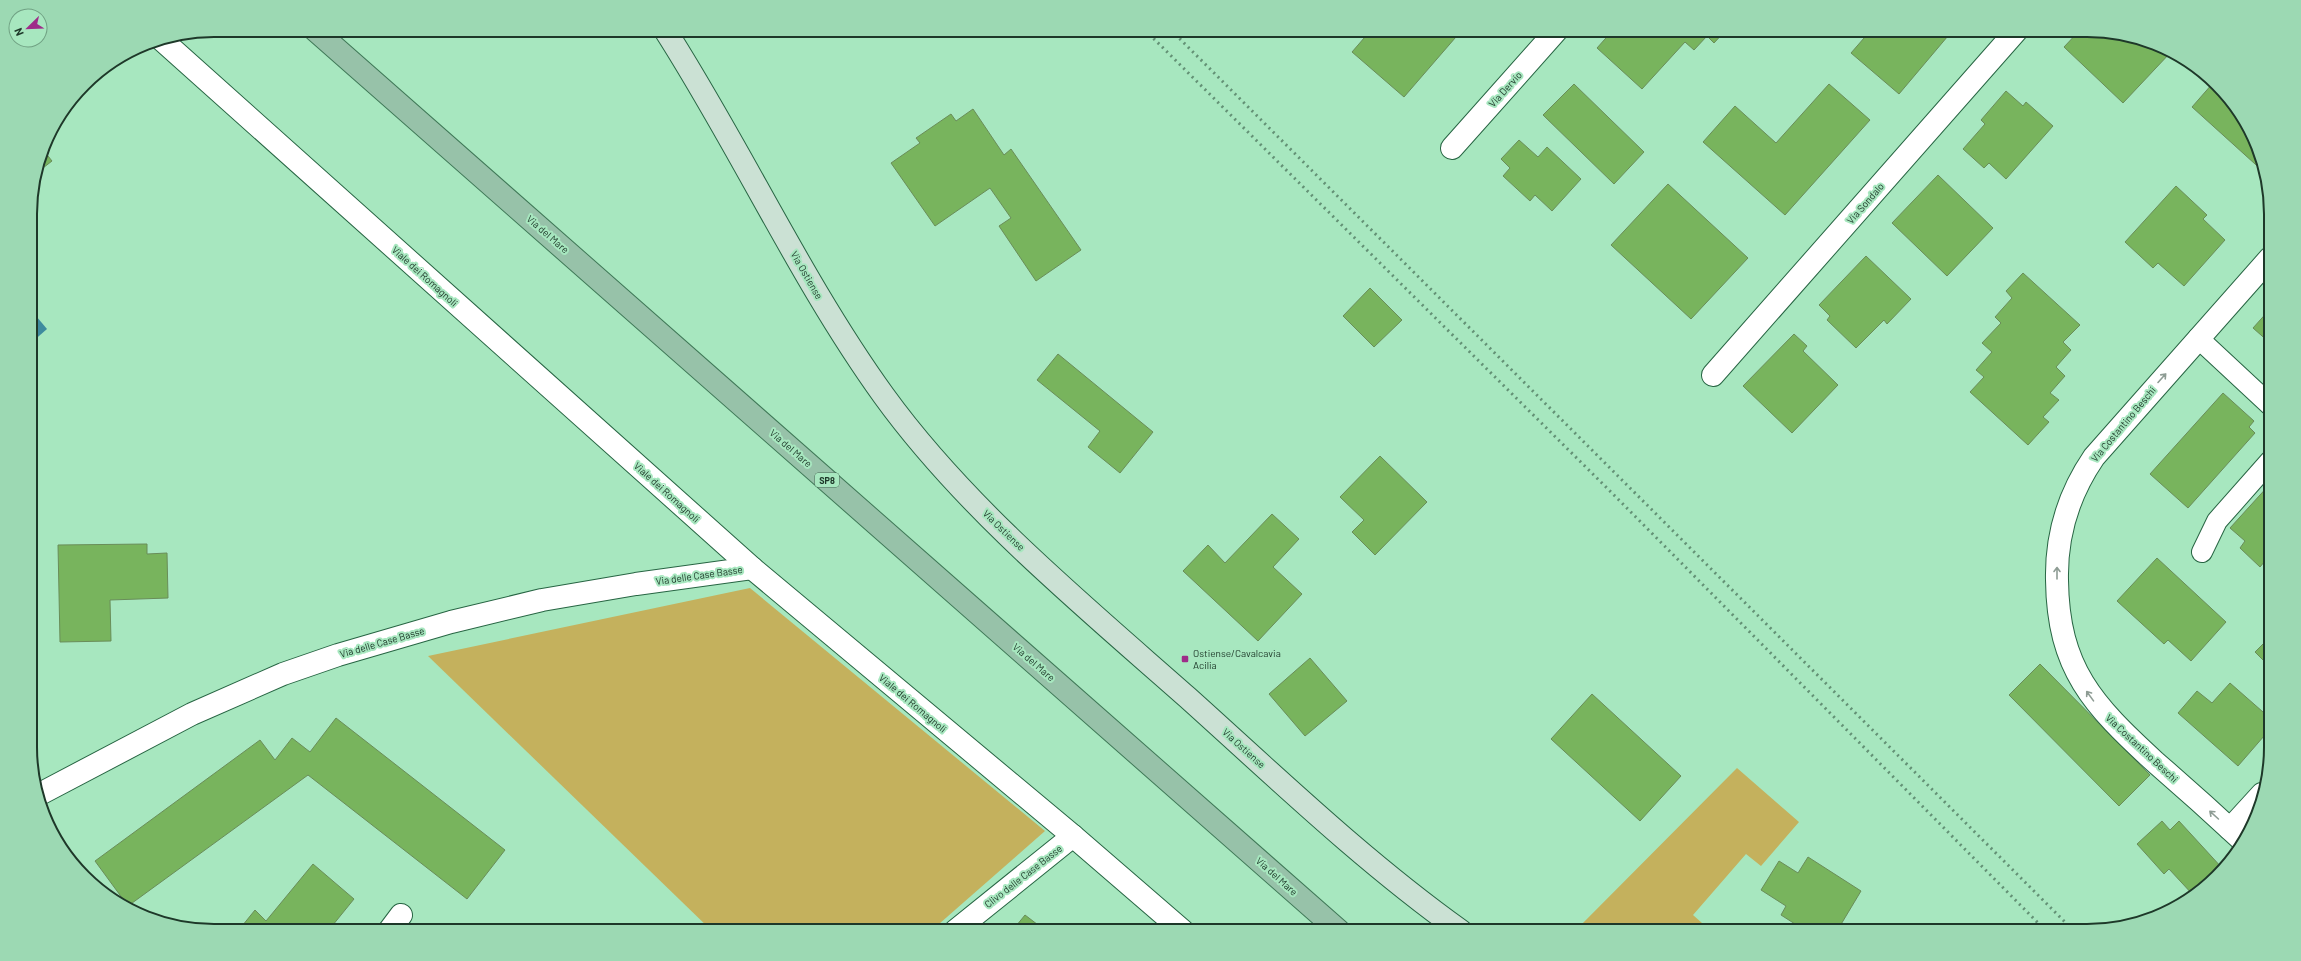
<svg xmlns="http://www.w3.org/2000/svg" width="2301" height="961" viewBox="0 0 2301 961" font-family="Barlow,sans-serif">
<rect width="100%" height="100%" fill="#a7e7bf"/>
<g fill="#c4b15d">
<polygon points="750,588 1045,831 931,931 712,931 428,656"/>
<polygon points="1737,768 1799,822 1761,866 1746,854 1693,915 1711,931 1575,931"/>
</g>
<polygon fill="#3e8b9e" points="31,310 47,329 31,343"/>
<g fill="#78b45d" stroke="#698d59">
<polygon points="1371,30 1462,30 1404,97 1352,52"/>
<polygon points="1613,30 1726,30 1714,43 1707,36 1694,50 1685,42 1642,89 1597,48"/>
<polygon points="1871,30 1953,30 1899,94 1851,53"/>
<polygon points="2080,30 2157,44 2171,52 2123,103 2064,47"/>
<polygon points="2213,83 2233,102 2257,144 2265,173 2192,107"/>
<polygon points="1574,84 1644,152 1614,184 1543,115"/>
<polygon points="1829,84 1870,120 1785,215 1703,142 1735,106 1776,143"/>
<polygon points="2006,91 2023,106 2026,102 2053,126 2006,179 1989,163 1984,168 1963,149 1985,124 1981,120"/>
<polygon points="973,109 1004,155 1011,149 1081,250 1036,281 999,226 1011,218 990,188 935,226 891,163 920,143 916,138 951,114 956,121"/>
<polygon points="1519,140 1538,157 1547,147 1581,179 1552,211 1535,195 1530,201 1503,176 1510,168 1501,159"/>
<polygon points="44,151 52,161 39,171"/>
<polygon points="1938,175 1993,228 1947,276 1892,223"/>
<polygon points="1668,184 1748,258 1691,319 1611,245"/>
<polygon points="2176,186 2207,215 2203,219 2225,240 2184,286 2158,263 2153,268 2125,242"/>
<polygon points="1866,256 1911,299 1887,324 1884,320 1856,348 1827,320 1830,316 1819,305"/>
<polygon points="2023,273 2080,325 2063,342 2071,350 2056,367 2065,376 2050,393 2059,400 2043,417 2049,422 2028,445 1970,392 1984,377 1976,370 1992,352 1982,343 2001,323 1995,317 2012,298 2006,291"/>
<polygon points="1370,288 1402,320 1374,347 1343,316"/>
<polygon points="2270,309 2270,343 2253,328"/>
<polygon points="1794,334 1807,346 1803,351 1838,385 1792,433 1743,386"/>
<polygon points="1058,354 1153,432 1120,473 1088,447 1100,431 1037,380"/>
<polygon points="2223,393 2254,421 2249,427 2255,433 2188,508 2150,474"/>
<polygon points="1380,456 1427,502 1375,555 1352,532 1364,520 1340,497"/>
<polygon points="2270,484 2270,555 2260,567 2240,548 2245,541 2230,528"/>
<polygon points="1272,514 1299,539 1273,567 1302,594 1258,641 1183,571 1208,545 1225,563"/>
<polygon points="147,544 147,554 167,553 168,598 110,600 111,641 60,642 58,545"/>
<polygon points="2157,558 2226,622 2191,661 2168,640 2164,644 2117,601"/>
<polygon points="2271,636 2271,668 2255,652"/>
<polygon points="1310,658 1347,701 1305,736 1269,694"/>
<polygon points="2040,664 2150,775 2119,806 2009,695"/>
<polygon points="2230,683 2271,719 2271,728 2238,766 2178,713 2197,691 2212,703"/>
<polygon points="1592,694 1681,776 1640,821 1551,739"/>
<polygon points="336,718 505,850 467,899 308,775 128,906 95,861 260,740 275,760 292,738 310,752"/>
<polygon points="2162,821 2170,830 2179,821 2223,869 2194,896 2169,869 2164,874 2137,844"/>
<polygon points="1808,857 1861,891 1837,931 1806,931 1781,915 1786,906 1761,890 1779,861 1798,873"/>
<polygon points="313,864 354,899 328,931 238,931 255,910 266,921"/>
<polygon points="1025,915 1046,931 1012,931"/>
</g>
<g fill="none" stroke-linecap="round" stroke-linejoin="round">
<g stroke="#276543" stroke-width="22">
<g id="service">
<polyline points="2198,338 2270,405"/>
<polyline points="2202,552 2217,521 2270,461"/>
</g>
</g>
<g stroke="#276543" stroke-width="24">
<g id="minor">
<polyline points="162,40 752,568 1073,836 1183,931"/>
<polyline points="1452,148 1557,30"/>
<polyline points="1713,375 2017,30"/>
<polyline points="38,795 192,714 283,674 338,655 451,622 542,600 636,584 752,568"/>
<polyline points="2230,829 2262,794"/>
<path d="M2243,841C2214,814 2185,788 2155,762C2093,705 2058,669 2057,580C2056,535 2068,495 2094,457L2270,258"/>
<polyline points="389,931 401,915"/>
<polyline points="955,931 1073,836"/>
</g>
</g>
<g stroke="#276543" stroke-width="24">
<path id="secondary" d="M665,30C742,150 801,281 884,396C965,508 1084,606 1187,697C1276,777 1363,861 1461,931"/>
</g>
<g stroke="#3f7857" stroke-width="24">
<polyline id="primary" points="315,30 1339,931"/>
</g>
<use href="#service" stroke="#fff" stroke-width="20"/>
<use href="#minor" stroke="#fff" stroke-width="22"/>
<use href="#secondary" stroke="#cbe1d4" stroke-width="22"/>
<use href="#primary" stroke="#97c2a9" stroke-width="22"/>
<g stroke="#639175" stroke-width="3" stroke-dasharray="2 4" stroke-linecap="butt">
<polyline points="1145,30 1613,494 2046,931"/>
<polyline points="1171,30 2074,931"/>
</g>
</g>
<defs><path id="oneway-shaft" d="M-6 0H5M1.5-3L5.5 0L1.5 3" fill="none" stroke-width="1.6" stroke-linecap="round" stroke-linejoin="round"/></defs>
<g stroke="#8e9c94">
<use href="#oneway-shaft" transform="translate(2162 378) rotate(-48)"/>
<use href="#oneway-shaft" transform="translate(2057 573) rotate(-90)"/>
<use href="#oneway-shaft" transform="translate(2090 696) rotate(-126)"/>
<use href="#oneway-shaft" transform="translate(2214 815) rotate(-138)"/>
</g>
<rect fill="#9e2c89" stroke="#a7e7bf" stroke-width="1.5" x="1181" y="655" width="8" height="8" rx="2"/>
<g text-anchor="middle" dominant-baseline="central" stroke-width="4" stroke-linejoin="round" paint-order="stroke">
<rect fill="#a7e7bf" stroke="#476c56" stroke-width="1" x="815" y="473" width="24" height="14" rx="3"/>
<g font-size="9" font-weight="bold" fill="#1e3829">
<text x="827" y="480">SP8</text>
</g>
<g font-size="10" fill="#1e3829" stroke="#a7e7bf">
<text transform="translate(1505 89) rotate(-48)">Via Dervio</text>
<text transform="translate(1865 203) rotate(-49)">Via Sondalo</text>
<text transform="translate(548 234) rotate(41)">Via del Mare</text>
<text transform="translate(807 275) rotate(60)">Via Ostiense</text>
<text transform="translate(425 276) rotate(42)">Viale dei Romagnoli</text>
<text transform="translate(2123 424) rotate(-50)">Via Costantino Beschi</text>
<text transform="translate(791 448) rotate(41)">Via del Mare</text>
<text transform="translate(667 492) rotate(42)">Viale dei Romagnoli</text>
<text transform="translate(1004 530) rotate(44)">Via Ostiense</text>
<text transform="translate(699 575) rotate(-8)">Via delle Case Basse</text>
<text transform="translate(382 642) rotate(-16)">Via delle Case Basse</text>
<text transform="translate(1034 662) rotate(41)">Via del Mare</text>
<text transform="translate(913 703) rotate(40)">Viale dei Romagnoli</text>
<text transform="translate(1244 748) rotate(42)">Via Ostiense</text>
<text transform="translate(2142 748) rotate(43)">Via Costantino Beschi</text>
<text transform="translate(1023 876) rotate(-38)">Clivo delle Case Basse</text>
<text transform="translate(1277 876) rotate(42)">Via del Mare</text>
</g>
<g font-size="10" fill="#1e3829" stroke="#a7e7bf" text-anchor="start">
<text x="1193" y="653">Ostiense/Cavalcavia<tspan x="1193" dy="12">Acilia</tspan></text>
</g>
</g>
<path d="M0 0H2301V961H0ZM214 37H2087A177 177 0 0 1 2264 214V747A177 177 0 0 1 2087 924H214A177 177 0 0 1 37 747V214A177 177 0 0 1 214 37Z" fill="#9cd9b3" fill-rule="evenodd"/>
<path fill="none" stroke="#1e3829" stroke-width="2" d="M214 37H2087A177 177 0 0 1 2264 214V747A177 177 0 0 1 2087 924H214A177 177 0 0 1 37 747V214A177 177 0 0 1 214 37Z"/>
<g transform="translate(28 28) rotate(247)"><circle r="19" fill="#a7e7bf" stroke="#70a183"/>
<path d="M0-3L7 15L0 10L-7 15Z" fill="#9e2c89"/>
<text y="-6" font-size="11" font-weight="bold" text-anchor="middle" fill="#1e3829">N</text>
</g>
</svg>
